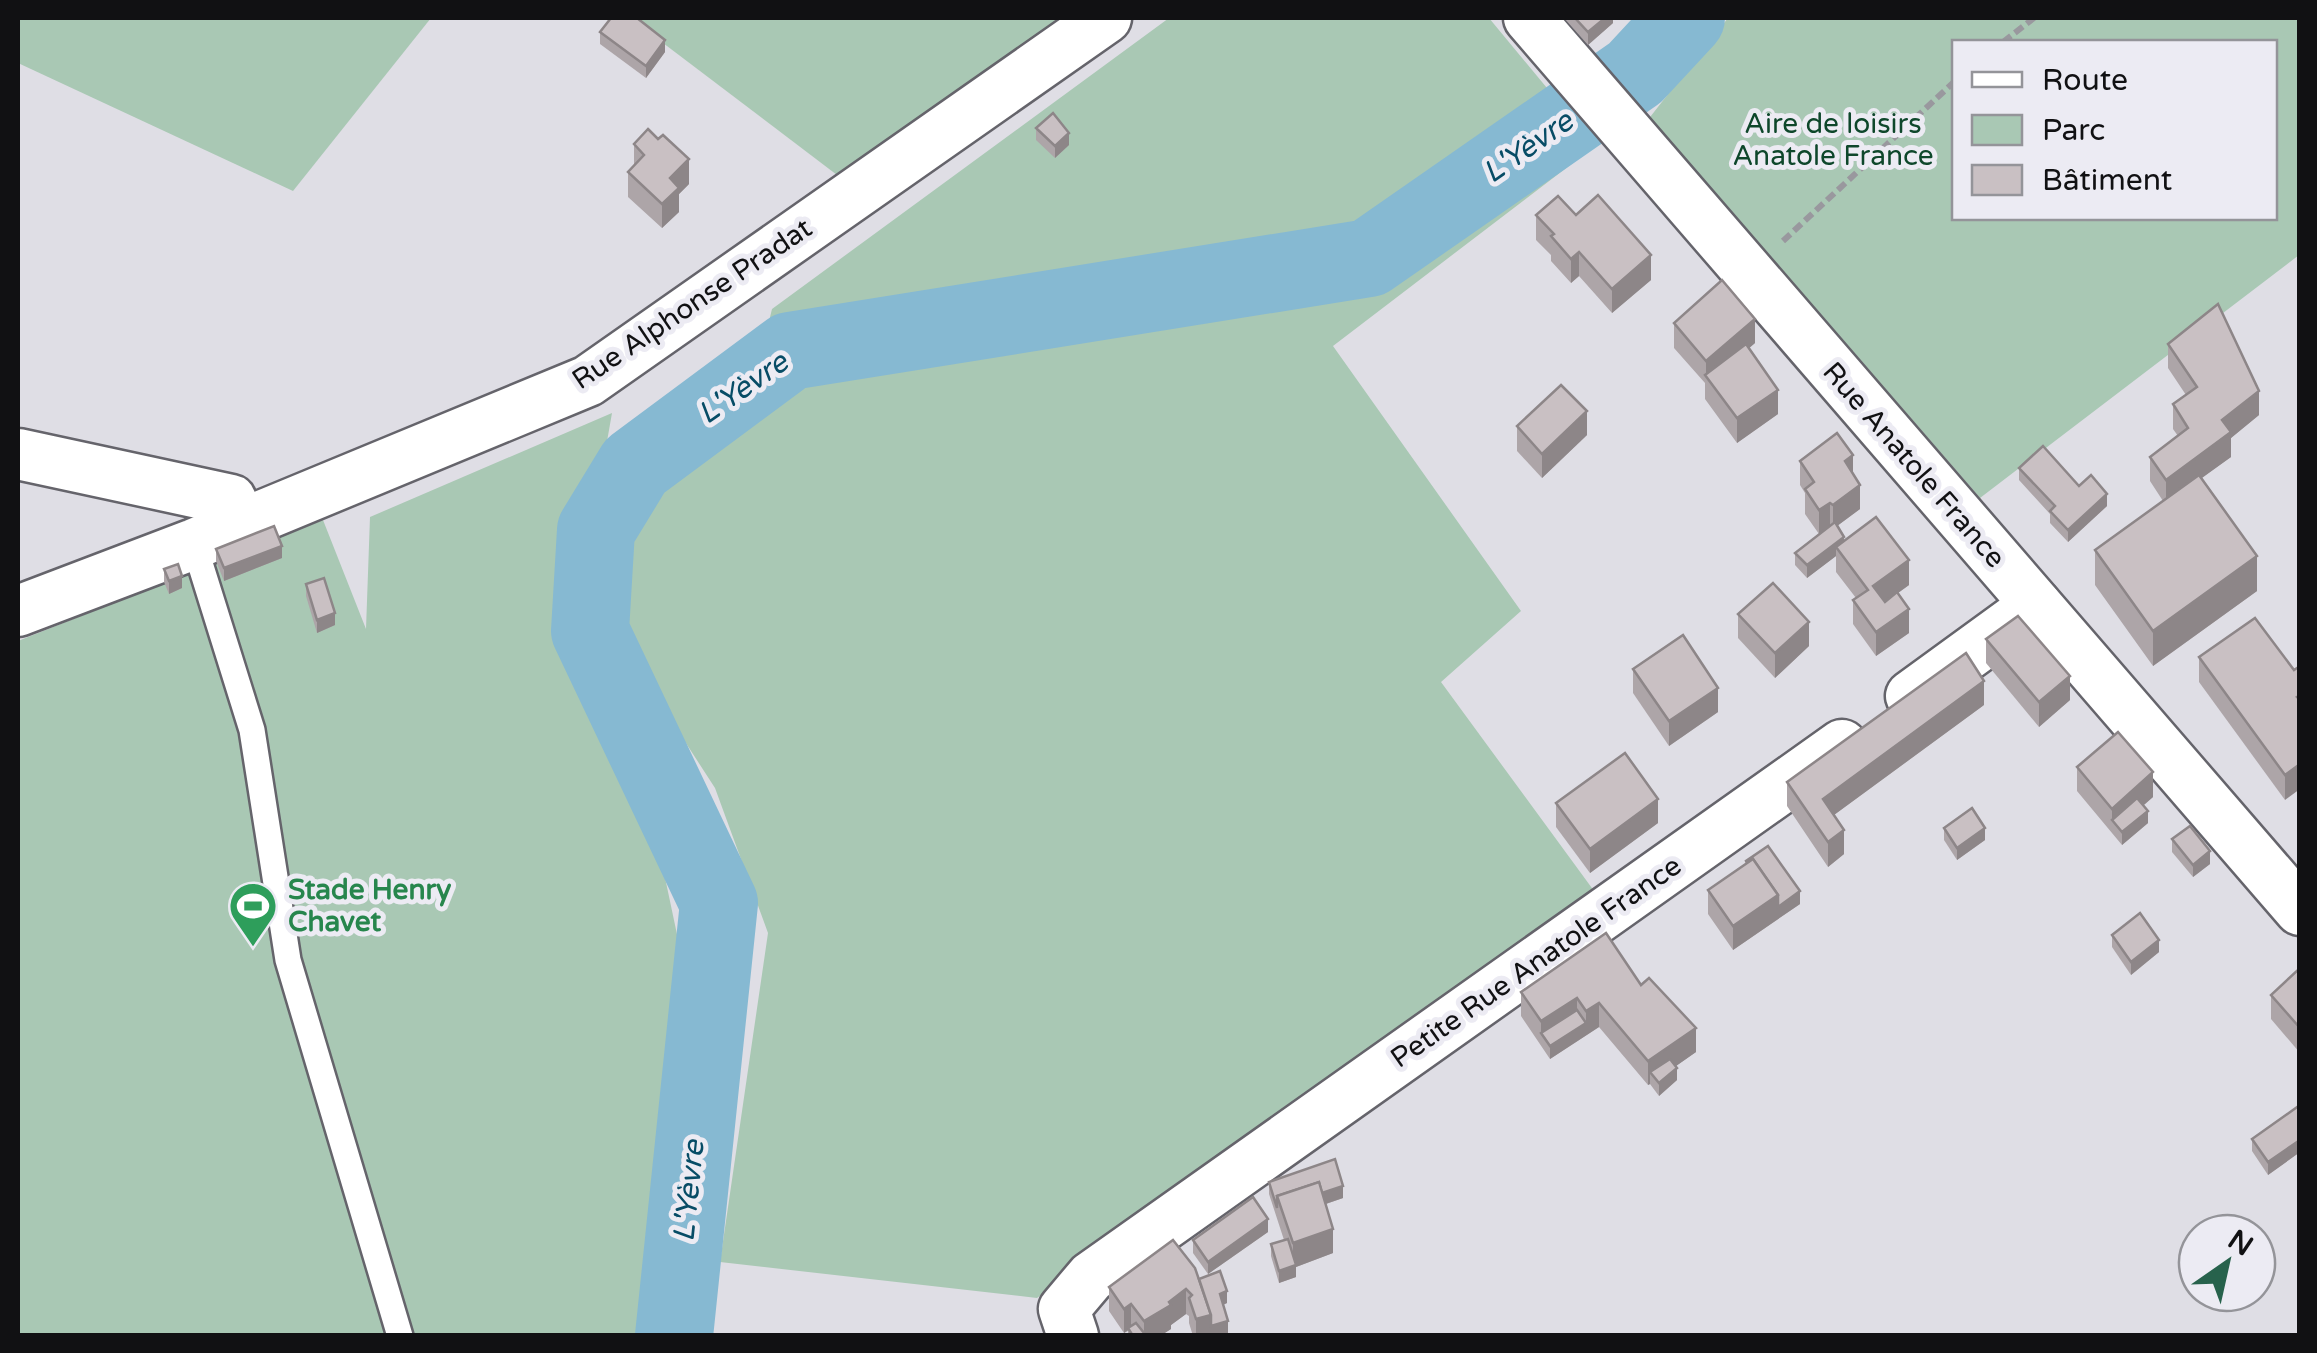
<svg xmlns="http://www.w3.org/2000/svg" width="2317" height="1353" viewBox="0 0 2317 1353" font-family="'Varela Round',sans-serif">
<rect width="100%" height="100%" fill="#dfdee5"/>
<g fill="#a9c8b4" fill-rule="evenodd">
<polygon points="18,18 431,18 293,191 18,63"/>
<polygon points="630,18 1067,18 841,178"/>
<polygon points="1169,18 1489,18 1595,146 1333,346 1521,611 1441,682 1597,895 1037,1298 720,1262 768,933 715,788 614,632 615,579 653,494 742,433 772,309"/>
<path d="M1728,18H2299V255L1980,498L1661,130L1643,126ZM1954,42H2274V218H1954Z"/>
<polygon points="612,413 575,623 652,816 686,977 652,1335 18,1336 18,641 323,520 366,629 370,517"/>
</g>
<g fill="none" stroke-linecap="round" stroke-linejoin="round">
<polyline stroke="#86b9d2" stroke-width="78" points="674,1336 719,903 590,631 596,530 635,466 790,351 1369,258 1635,73 1686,18"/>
<g stroke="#65646b" stroke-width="30">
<polyline id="service" points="194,544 252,730 288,960 400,1336"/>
</g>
<g stroke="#65646b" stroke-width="55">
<g id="minor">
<polyline points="1529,18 2300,910"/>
<polyline points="18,454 231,500 240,523"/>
<polyline points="18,611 194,544 588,381 1106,18"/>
<polyline points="1911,696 2036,605"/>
<polyline points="1073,1336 1064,1309 1091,1277 1842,745"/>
</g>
</g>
<g stroke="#99989e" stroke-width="6" stroke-dasharray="10 5" stroke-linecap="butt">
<polyline points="2003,42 2034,18"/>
<polyline points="1783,241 1954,82"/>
</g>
<use href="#service" stroke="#fff" stroke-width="25"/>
<use href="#minor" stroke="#fff" stroke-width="50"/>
</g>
<g fill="#ada5a8">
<polygon points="1564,18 1613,18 1613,23 1588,45"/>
<polygon points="600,32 665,52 646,78 600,44"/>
<polygon points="1036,128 1069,145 1055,158 1036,140"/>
<polygon points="634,144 689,184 679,194 679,212 662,228 628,197 628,172 634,166"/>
<polygon points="1536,215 1576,215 1651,280 1612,313 1579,276 1571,283 1551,261 1551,255 1536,240"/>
<polygon points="1674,323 1755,343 1749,348 1778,414 1737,443 1705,399 1705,383 1674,348"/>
<polygon points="2168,344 2259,415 2231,438 2231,457 2201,478 2257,591 2153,666 2095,585 2095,550 2163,501 2150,481 2150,457 2178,436 2173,429 2173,404 2186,395 2168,368"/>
<polygon points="1517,426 1587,435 1542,478 1517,451"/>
<polygon points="1800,461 1853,473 1860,509 1837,526 1844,541 1909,585 1898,593 1909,633 1876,656 1853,624 1853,600 1856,598 1836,572 1836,556 1807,578 1795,565 1795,553 1819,534 1805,514 1805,493 1800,485"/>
<polygon points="2019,468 2079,486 2107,506 2068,542 2050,523 2050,514 2019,480"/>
<polygon points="216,549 282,558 224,581 216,561"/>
<polygon points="164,569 182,588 169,594 164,582"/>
<polygon points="306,584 335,625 317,633 306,596"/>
<polygon points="1738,614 1809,646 1775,678 1738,638"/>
<polygon points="1986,639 2070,700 2039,727 1986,663"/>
<polygon points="2199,657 2294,670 2285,800 2199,682"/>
<polygon points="1633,669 1718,712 1669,746 1633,693"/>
<polygon points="1984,705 1834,815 1844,854 1828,867 1787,806 1787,782"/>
<polygon points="2077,767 2153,797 2143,805 2148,823 2122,845 2077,791"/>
<polygon points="1556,803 1658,823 1590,873 1556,827"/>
<polygon points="1944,828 1985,840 1957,860 1944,840"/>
<polygon points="2172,839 2210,864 2193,877 2172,852"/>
<polygon points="1746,861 1800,904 1733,950 1708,914 1708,890 1746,864"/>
<polygon points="2112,935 2159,952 2131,975 2112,947"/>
<polygon points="2300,968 2300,1053 2271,1019 2271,995"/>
<polygon points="1641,985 1696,1052 1676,1066 1677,1080 1659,1096 1650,1084 1648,1085 1599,1027 1550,1059 1521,1016 1521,992"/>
<polygon points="2300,1105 2300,1152 2268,1175 2252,1151 2252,1139"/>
<polygon points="1269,1182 1343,1198 1326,1204 1333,1253 1296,1267 1296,1277 1279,1283 1271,1256 1271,1244 1284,1240 1269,1194"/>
<polygon points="1268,1232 1208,1274 1193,1253 1193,1240"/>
<polygon points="1199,1279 1227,1303 1223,1305 1228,1333 1221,1336 1193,1336 1189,1323 1189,1316 1186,1314 1171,1325 1171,1329 1160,1336 1128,1336 1128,1331 1124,1333 1109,1311 1109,1287"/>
</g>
<g fill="#8d8688">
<polygon points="1605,18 1613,18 1613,23 1588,45 1588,32"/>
<polygon points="665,40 665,52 646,78 646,66"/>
<polygon points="1069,133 1069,145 1055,158 1055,146"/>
<polygon points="689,159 689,184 679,194 679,212 662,228 662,204 670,178"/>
<polygon points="1579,252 1579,276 1571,283 1571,259"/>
<polygon points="1651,255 1651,280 1612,313 1612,289"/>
<polygon points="1755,319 1755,343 1710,382 1706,377 1706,361"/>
<polygon points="1778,390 1778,414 1737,443 1737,418"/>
<polygon points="2259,391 2259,415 2231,438 2231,457 2166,504 2166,480 2222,420"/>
<polygon points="1587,411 1587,435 1542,478 1542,454"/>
<polygon points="1853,455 1853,480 1845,461"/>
<polygon points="1860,485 1860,509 1833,529 1833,505"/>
<polygon points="2107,494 2107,506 2068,542 2068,530"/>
<polygon points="1830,503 1830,527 1819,534 1819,510"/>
<polygon points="1844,537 1844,549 1836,547 1836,556 1807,578 1807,565"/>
<polygon points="282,546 282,558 224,581 224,568"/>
<polygon points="2257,556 2257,591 2153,666 2153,631"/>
<polygon points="1909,560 1909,585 1873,611 1873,586"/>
<polygon points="182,576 182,588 169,594 169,581"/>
<polygon points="1909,609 1909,633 1876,656 1876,632"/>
<polygon points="335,613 335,625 317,633 317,620"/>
<polygon points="1809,622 1809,646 1775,678 1775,653"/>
<polygon points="2070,676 2070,700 2039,727 2039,702"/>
<polygon points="1984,681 1984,705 1823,823 1823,799"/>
<polygon points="1718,688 1718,712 1669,746 1669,721"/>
<polygon points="2300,764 2300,789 2285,800 2285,775"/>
<polygon points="2153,772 2153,797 2118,828 2112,820 2112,809"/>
<polygon points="1658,799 1658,823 1590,873 1590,849"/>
<polygon points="2148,811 2148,823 2122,845 2122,832"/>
<polygon points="1985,828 1985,840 1957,860 1957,848"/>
<polygon points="1844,830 1844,854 1828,867 1828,842"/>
<polygon points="2210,851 2210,864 2193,877 2193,865"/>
<polygon points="1800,891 1800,904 1733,950 1733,926 1778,895"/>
<polygon points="2159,940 2159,952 2131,975 2131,962"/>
<polygon points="1577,998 1577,1023 1541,1033 1541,1021"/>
<polygon points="1599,1003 1599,1027 1550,1059 1550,1046 1586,1023 1586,1011"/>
<polygon points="1696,1028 1696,1052 1656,1080 1650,1072 1650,1084 1648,1085 1648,1061"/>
<polygon points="1677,1068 1677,1080 1659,1096 1659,1083"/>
<polygon points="2300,1140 2300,1152 2268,1175 2268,1162"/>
<polygon points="1343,1186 1343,1198 1284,1218 1281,1207"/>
<polygon points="1268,1219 1268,1232 1208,1274 1208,1262"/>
<polygon points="1333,1229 1333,1253 1296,1267 1296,1277 1279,1283 1279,1271 1293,1266 1293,1243"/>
<polygon points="1186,1289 1186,1314 1171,1325 1171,1329 1160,1336 1141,1336 1144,1333 1144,1321"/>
<polygon points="1227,1291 1227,1303 1220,1306 1220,1294"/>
<polygon points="1131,1304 1131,1328 1124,1333 1124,1309"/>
<polygon points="1211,1315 1228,1321 1228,1333 1221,1336 1196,1336 1196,1319"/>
</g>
<g fill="#c9c0c3" stroke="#8d8688" stroke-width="2.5">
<polygon points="611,18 637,18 665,40 646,66 600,32"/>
<polygon points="1575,18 1605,18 1588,32"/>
<polygon points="1053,113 1069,133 1055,146 1036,128"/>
<polygon points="648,129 658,139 663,135 689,159 670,178 679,188 662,204 628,172 644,155 634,144"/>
<polygon points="1598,195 1651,255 1612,289 1579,252 1571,259 1551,236 1554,234 1536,215 1558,196 1576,215"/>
<polygon points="1722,280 1755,319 1706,361 1674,323"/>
<polygon points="2218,304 2259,391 2222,420 2231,432 2166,480 2150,457 2188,428 2173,404 2197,387 2168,344"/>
<polygon points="1746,344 1778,390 1737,418 1705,375"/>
<polygon points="1561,385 1587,411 1542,454 1517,426"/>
<polygon points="1837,433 1853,455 1845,461 1860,485 1833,505 1830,503 1819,510 1805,489 1814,482 1800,461"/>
<polygon points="2043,446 2079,486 2091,475 2107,494 2068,530 2050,511 2055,506 2019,468"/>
<polygon points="2199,475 2257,556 2153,631 2095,550"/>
<polygon points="1876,517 1909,560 1873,586 1885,602 1897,592 1909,609 1876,632 1853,600 1868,590 1836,547"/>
<polygon points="1835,522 1844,537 1807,565 1795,553"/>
<polygon points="274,526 282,546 224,568 216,549"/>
<polygon points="178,564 182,576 169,581 164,569"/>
<polygon points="324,578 335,613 317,620 306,584"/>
<polygon points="1773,583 1809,622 1775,653 1738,614"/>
<polygon points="2018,616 2070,676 2039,702 1986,639"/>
<polygon points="2255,618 2294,670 2300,666 2300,695 2297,697 2300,700 2300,764 2285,775 2199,657"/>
<polygon points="1683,635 1718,688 1669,721 1633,669"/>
<polygon points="1966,653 1984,681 1823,799 1844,830 1828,842 1787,782"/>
<polygon points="2118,732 2153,772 2112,809 2077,767"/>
<polygon points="1625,753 1658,799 1590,849 1556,803"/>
<polygon points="2137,798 2148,811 2122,832 2112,820"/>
<polygon points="1972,808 1985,828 1957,848 1944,828"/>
<polygon points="2190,826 2210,851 2193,865 2172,839"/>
<polygon points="1768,846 1800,891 1778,907 1778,895 1753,859 1747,863 1746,861"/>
<polygon points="1753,859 1778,895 1733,926 1708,890"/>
<polygon points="2140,913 2159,940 2131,962 2112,935"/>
<polygon points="1606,933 1641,985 1649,978 1696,1028 1648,1061 1599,1003 1586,1011 1577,998 1541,1021 1521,992"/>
<polygon points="2300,968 2300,1028 2271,995"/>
<polygon points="1577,1010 1586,1023 1550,1046 1541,1033"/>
<polygon points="1670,1059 1677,1068 1659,1083 1650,1072"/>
<polygon points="2300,1105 2300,1140 2268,1162 2252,1139"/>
<polygon points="1335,1159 1343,1186 1322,1193 1319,1182 1277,1196 1277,1208 1269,1182"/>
<polygon points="1319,1182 1333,1229 1293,1243 1277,1196"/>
<polygon points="1253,1197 1268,1219 1208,1262 1193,1240"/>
<polygon points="1288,1239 1296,1265 1279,1271 1271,1244"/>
<polygon points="1173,1240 1195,1268 1211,1315 1196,1319 1189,1298 1192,1295 1186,1289 1169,1302 1171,1305 1144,1321 1131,1304 1124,1309 1109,1287"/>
<polygon points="1220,1271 1227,1291 1220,1294 1228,1321 1211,1326 1211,1315 1199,1279"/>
<polygon points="1136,1323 1144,1333 1141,1336 1133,1336 1128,1328"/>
</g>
<defs>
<g id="stadium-pin" transform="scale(2.5)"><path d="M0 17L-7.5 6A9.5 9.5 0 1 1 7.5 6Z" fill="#2e9e5b" stroke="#ecebf3"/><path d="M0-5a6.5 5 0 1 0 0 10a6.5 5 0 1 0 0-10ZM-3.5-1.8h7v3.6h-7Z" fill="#fff"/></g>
</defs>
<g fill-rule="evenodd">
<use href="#stadium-pin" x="253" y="906"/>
</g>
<g text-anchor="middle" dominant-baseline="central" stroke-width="10" stroke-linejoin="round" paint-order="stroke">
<g font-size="28" fill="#0e472b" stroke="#ecebf3">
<text x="1833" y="124">Aire de loisirs<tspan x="1833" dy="32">Anatole France</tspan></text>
</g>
<g font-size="28" fill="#111113" stroke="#ecebf3">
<text transform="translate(692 304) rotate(-34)">Rue Alphonse Pradat</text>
<text transform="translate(1914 465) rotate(49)">Rue Anatole France</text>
<text transform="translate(1536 962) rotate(-35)">Petite Rue Anatole France</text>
</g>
<g font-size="28" font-weight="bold" fill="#27864d" stroke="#ecebf3" text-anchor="start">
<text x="288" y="890">Stade Henry<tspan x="288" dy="32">Chavet</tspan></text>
</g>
<g font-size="30" font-style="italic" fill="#074c66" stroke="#ecebf3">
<text transform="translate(1528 147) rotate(-35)">L'Yèvre</text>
<text transform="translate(743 388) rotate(-35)">L'Yèvre</text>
<text transform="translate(689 1191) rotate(-84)">L'Yèvre</text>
</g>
</g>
<rect width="2317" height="1353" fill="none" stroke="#111113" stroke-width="40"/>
<rect x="1952" y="40" width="325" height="180" fill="#ecebf3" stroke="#949499" stroke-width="2.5"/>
<rect x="1972" y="72" width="50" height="15" fill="#ffffff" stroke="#949499" stroke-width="2.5"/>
<text x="2042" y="90" font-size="30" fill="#111113">Route</text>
<rect x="1972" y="115" width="50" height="30" fill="#a9c8b4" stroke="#949499" stroke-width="2.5"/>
<text x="2042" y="140" font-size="30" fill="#111113">Parc</text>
<rect x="1972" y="165" width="50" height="30" fill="#c9c0c3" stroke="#949499" stroke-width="2.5"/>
<text x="2042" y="190" font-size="30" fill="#111113">Bâtiment</text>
<g transform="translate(2227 1263) rotate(34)"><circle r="48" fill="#ecebf3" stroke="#949499" stroke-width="2.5"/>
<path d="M0-8L18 38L0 25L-18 38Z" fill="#27624c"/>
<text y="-15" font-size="28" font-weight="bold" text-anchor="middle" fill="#111113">N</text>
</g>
</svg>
